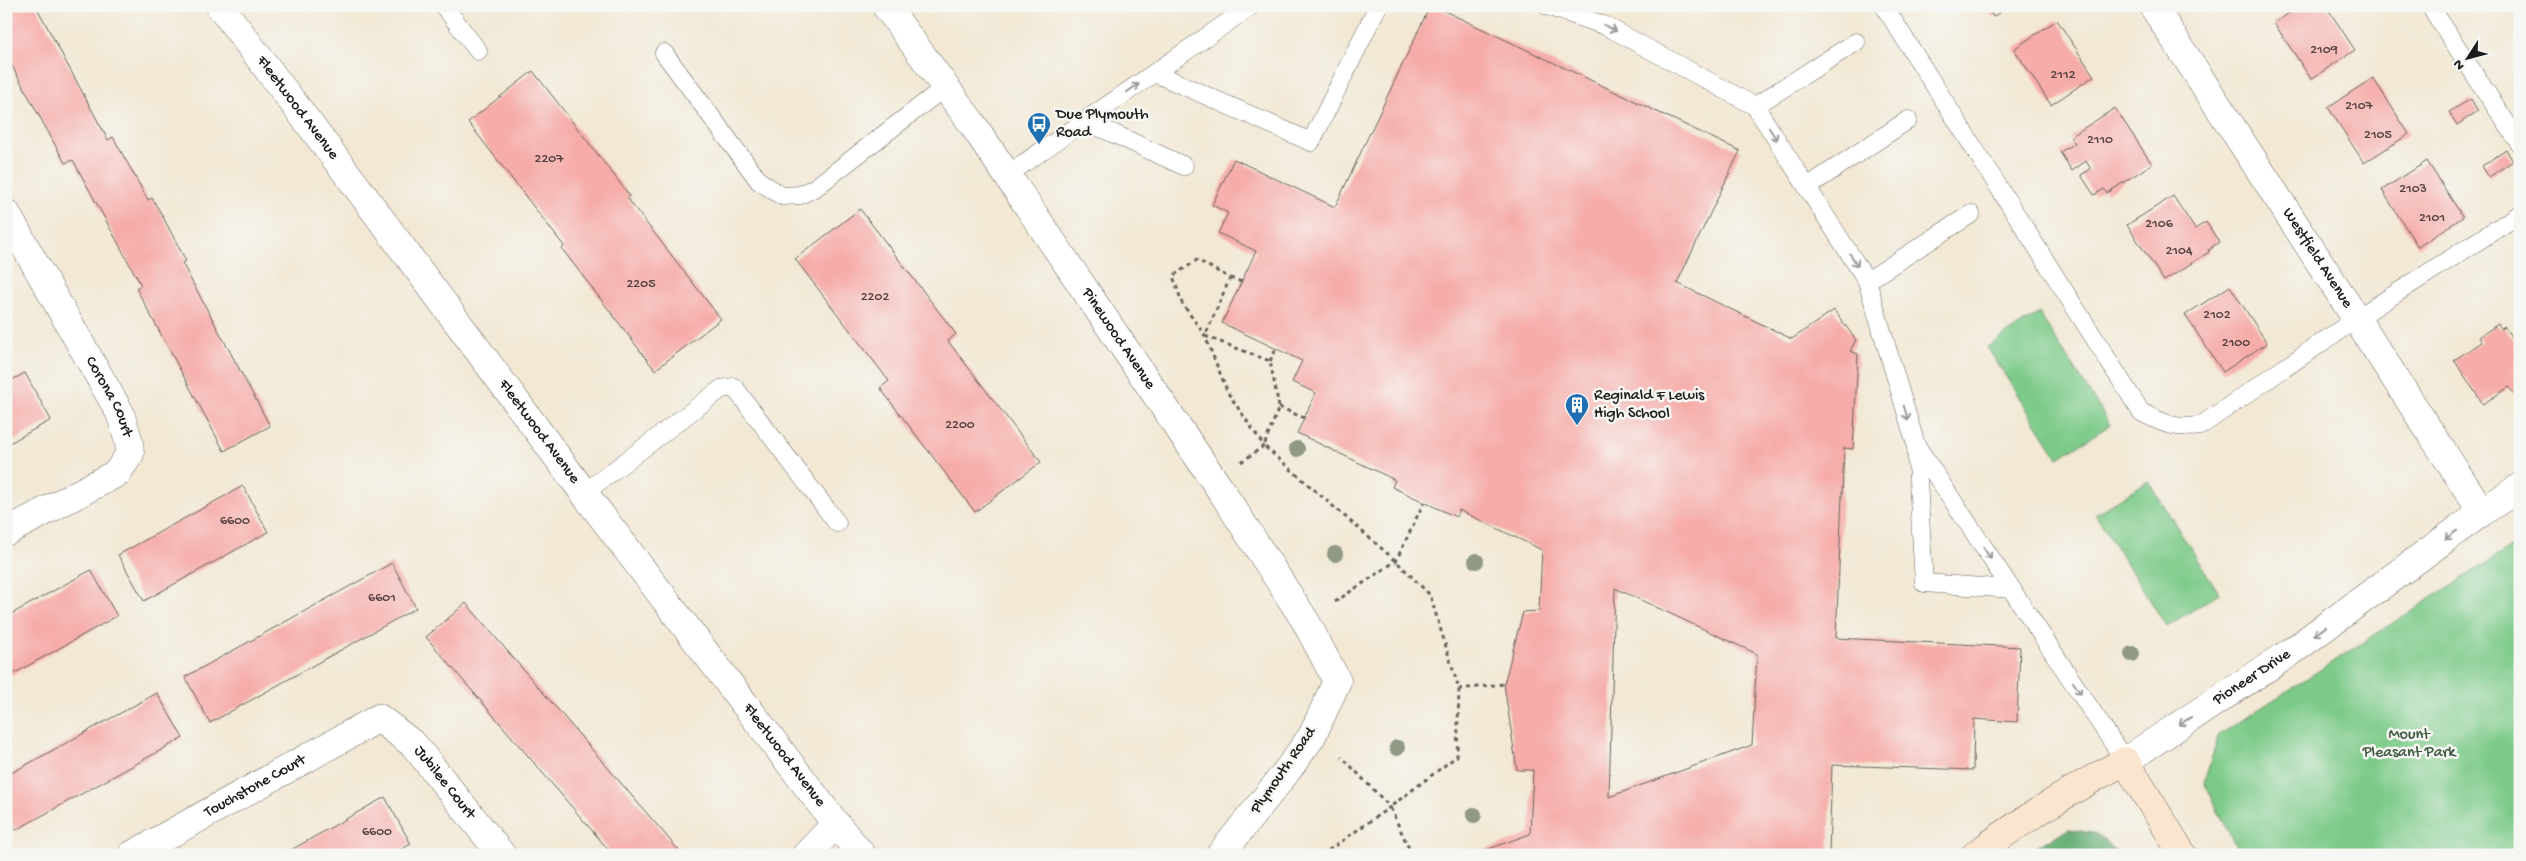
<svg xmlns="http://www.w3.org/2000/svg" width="2526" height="861" viewBox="0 0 2526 861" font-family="'Gochi Hand',sans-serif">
<rect width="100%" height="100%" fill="#f6f6f2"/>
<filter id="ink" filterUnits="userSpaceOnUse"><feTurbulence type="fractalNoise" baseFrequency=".02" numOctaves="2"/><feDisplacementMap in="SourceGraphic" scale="10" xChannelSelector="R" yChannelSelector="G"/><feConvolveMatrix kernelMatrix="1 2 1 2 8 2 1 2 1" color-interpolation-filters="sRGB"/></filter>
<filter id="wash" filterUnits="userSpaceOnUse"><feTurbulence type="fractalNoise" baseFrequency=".0096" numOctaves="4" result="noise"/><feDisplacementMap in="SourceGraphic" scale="20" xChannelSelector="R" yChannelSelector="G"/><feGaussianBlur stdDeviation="1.12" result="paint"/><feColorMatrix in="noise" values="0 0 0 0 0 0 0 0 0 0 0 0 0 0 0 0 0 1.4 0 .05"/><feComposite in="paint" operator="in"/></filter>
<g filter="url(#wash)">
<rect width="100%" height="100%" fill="#f2e8d4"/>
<g fill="#7cca89" stroke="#4c7352">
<polygon points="2039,313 2110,425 2058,458 1987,347"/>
<polygon points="2148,481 2219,593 2167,627 2095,514"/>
<polygon points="2520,541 2520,855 2240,855 2204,782 2219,735"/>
</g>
<polygon fill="#65ae75" stroke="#406548" points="2069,829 2097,834 2121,855 2021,855"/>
<g id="blocks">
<g fill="#f6aca9" fill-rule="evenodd">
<polygon points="6,6 36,6 108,140 113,137 148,200 152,198 163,217 186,261 182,263 270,426 224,451 136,288 141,285 73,160 65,163 6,55"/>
<path d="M1430,6H1434L1740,151L1677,283L1792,339L1834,310L1856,340L1850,351L1858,354L1853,449L1844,448L1836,638L2020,647L2017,722L1974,719L1973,770L1832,765L1829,855H1472L1530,834L1533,770H1517L1504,684L1523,612L1539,611L1542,550L1459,510L1456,517L1392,487L1395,480L1297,433L1316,393L1292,382L1302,361L1222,323L1256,251L1218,233L1228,213L1212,205L1234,159L1335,207ZM1615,588L1757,654L1752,745L1609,797Z"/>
<polygon points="1986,6 2009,6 1993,17"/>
<polygon points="2300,6 2326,6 2355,50 2311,79 2274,23"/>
<polygon points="2057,20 2094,76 2051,105 2014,49"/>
<polygon points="533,71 630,196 627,198 721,319 655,370 562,249 564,246 468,122"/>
<polygon points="2373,78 2409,134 2364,163 2328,107"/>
<polygon points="2471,99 2478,111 2457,125 2449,112"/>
<polygon points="2115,108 2152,164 2107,193 2104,189 2094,195 2081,175 2091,169 2086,161 2072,171 2060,152 2075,143 2070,137"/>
<polygon points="2506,150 2513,161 2489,177 2482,166"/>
<polygon points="2427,161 2463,217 2418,247 2382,190"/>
<polygon points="2173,196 2195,229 2206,222 2219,242 2208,250 2209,252 2164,281 2127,225"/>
<polygon points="860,209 956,334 948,341 1041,462 975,512 880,388 889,381 795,259"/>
<polygon points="2230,286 2267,343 2223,372 2185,315"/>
<polygon points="2498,324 2501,329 2504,326 2520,350 2520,396 2517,398 2509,387 2483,404 2454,360 2482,342 2479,337"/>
<polygon points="25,373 51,420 6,445 6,383"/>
<polygon points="243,486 268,532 144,601 118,555"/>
<polygon points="392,563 416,608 210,723 185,677"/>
<polygon points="91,570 117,616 6,678 6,617"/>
<polygon points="466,603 681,853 678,855 613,855 426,637"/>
<polygon points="157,693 183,738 16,830 6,812 6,776"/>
<polygon points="385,797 411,844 391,855 282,855"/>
</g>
</g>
</g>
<g filter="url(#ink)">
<use href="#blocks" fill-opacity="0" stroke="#67635c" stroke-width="1"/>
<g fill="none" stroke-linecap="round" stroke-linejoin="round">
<g stroke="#67635c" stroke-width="19">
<g id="lane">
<polyline points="444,6 478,51"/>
<polyline points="1547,6 1606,26 1755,106 1867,281 1916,445 2125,761"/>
<path d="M1884,6L2141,412C2164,424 2175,429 2200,426L2356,319L2520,214"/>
<polyline points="2430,6 2520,144"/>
<polyline points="664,53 759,181 782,196 800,195 816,187 945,87"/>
<polyline points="1155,73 1311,142 1378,6"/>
<polyline points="1755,106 1856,42"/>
<polyline points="1086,121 1184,166"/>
<polyline points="1007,175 1251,6"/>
<polyline points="1807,187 1908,120"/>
<polyline points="1867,281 1971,214"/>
<polyline points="1916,445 1924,583 2012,589"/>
<polyline points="584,493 721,389 734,387 837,523"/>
</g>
</g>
<g stroke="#67635c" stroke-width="29">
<g id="street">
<path id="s1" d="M220,6L357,187L584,493L836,824L862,855"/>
<path id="s2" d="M886,6L971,122L1224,495L1306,622L1337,681L1312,736L1284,775L1220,855"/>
<path id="s3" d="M2153,6L2482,512"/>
<path id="s4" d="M6,213L120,413L129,442L130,454L117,473L6,532"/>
<path id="s5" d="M2125,761L2291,652L2482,512L2520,487"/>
<path id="s6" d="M132,855L379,718L414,745L502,855"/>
<polyline points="806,855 836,824"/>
</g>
</g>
<g stroke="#67635c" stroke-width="29">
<path id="secondary" d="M1975,855C2023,819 2073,789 2125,761L2183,855"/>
</g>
<g stroke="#67635c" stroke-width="3" stroke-dasharray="4 4" stroke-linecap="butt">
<polyline points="1230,278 1242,282"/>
<polyline points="1270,361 1276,349"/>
<polyline points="1279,407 1304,418"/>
<polyline points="1241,462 1264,446 1228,393 1205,336 1182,303 1173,276 1197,260 1230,278 1205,336 1270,361 1279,407 1264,446 1396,561 1430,595 1459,689 1457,756 1390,807 1412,855"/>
<polyline points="1335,602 1396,561 1424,502"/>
<polyline points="1459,689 1504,684"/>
<polyline points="1322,855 1390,807 1342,757"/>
</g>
<use href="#lane" stroke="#fff" stroke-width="18"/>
<use href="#street" stroke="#fff" stroke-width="28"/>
<use href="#secondary" stroke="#fbe5cf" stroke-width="28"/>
</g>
<g fill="#8f9984">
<circle cx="1297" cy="449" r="8"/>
<circle cx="1335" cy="554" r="8"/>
<circle cx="1476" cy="561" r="8"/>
<circle cx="2132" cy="654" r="8"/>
<circle cx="1397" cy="748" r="8"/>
<circle cx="1474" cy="815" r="8"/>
</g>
<defs><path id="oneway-shaft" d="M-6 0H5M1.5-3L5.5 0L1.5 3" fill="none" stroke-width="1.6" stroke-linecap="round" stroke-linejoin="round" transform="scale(1.25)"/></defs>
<g stroke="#999">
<use href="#oneway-shaft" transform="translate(1610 28) rotate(26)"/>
<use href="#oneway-shaft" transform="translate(1133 88) rotate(-35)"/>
<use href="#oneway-shaft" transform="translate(1773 134) rotate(57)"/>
<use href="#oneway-shaft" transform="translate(1854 260) rotate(57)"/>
<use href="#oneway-shaft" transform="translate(1906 413) rotate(73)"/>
<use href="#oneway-shaft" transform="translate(2451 535) rotate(144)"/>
<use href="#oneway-shaft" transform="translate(1987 553) rotate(56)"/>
<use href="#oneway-shaft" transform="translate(2320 631) rotate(144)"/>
<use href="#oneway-shaft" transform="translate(2077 688) rotate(57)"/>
<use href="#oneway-shaft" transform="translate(2185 721) rotate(147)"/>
</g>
</g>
<defs>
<g id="bus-pin" transform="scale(1.25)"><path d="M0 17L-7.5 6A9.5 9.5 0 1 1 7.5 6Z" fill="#1f6fb2" stroke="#f6f6f2"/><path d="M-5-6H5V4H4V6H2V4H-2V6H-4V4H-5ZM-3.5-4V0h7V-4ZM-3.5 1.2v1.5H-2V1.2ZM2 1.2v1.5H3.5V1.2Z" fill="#fff"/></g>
<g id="building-pin" transform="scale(1.25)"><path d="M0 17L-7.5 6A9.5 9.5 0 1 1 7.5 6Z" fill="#1f6fb2" stroke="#f6f6f2"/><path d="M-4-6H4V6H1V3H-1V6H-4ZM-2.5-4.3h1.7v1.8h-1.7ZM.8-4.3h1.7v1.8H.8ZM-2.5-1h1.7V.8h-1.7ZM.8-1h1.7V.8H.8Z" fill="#fff"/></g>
</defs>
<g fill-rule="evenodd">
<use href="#bus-pin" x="1039" y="124"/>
<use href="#building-pin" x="1577" y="405"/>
</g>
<g text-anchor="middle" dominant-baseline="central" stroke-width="5" stroke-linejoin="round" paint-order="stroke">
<g font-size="14" fill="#52403f">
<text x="2324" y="50">2109</text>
<text x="2063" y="75">2112</text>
<text x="2359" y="106">2107</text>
<text x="2378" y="135">2105</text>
<text x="2100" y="140">2110</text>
<text x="549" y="159">2207</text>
<text x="2413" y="189">2103</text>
<text x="2432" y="218">2101</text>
<text x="2159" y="224">2106</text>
<text x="2179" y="251">2104</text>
<text x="641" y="284">2205</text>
<text x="875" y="297">2202</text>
<text x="2217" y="315">2102</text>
<text x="2236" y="343">2100</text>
<text x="960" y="425">2200</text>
<text x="235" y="521">6600</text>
<text x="382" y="598">6601</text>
<text x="377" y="832">6600</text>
</g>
<g font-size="16" fill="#1c1c1c" stroke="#f6f6f2">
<text stroke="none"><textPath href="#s1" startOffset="128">Fleetwood Avenue</textPath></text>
<text stroke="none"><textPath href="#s3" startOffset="301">Westfield Avenue</textPath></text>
<text stroke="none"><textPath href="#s2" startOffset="406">Pinewood Avenue</textPath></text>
<text stroke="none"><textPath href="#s4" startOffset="211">Corona Court</textPath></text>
<text stroke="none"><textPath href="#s1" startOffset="532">Fleetwood Avenue</textPath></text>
<text stroke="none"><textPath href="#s5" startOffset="152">Pioneer Drive</textPath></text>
<text stroke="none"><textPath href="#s1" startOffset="938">Fleetwood Avenue</textPath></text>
<text transform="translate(1284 771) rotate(-55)">Plymouth Road</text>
<text stroke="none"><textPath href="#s6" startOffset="375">Jubilee Court</textPath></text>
<text stroke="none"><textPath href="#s6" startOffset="141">Touchstone Court</textPath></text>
</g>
<g font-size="16" fill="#1c1c1c" stroke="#f6f6f2" text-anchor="start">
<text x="1056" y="115">Due Plymouth<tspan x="1056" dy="18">Road</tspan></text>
<text x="1594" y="396">Reginald F Lewis<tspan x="1594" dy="18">High School</tspan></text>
</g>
<g font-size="16" fill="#3e5942" stroke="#f6f6f2">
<text x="2409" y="735">Mount<tspan x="2409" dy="18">Pleasant Park</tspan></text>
</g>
</g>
<rect width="2526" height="861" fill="none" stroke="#f6f6f2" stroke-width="25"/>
<g transform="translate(2468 58) rotate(234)" stroke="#f6f6f2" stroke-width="4" paint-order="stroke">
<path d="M0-4L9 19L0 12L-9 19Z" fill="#1c1c1c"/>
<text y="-8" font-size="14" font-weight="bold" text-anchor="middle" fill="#1c1c1c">N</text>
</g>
</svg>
